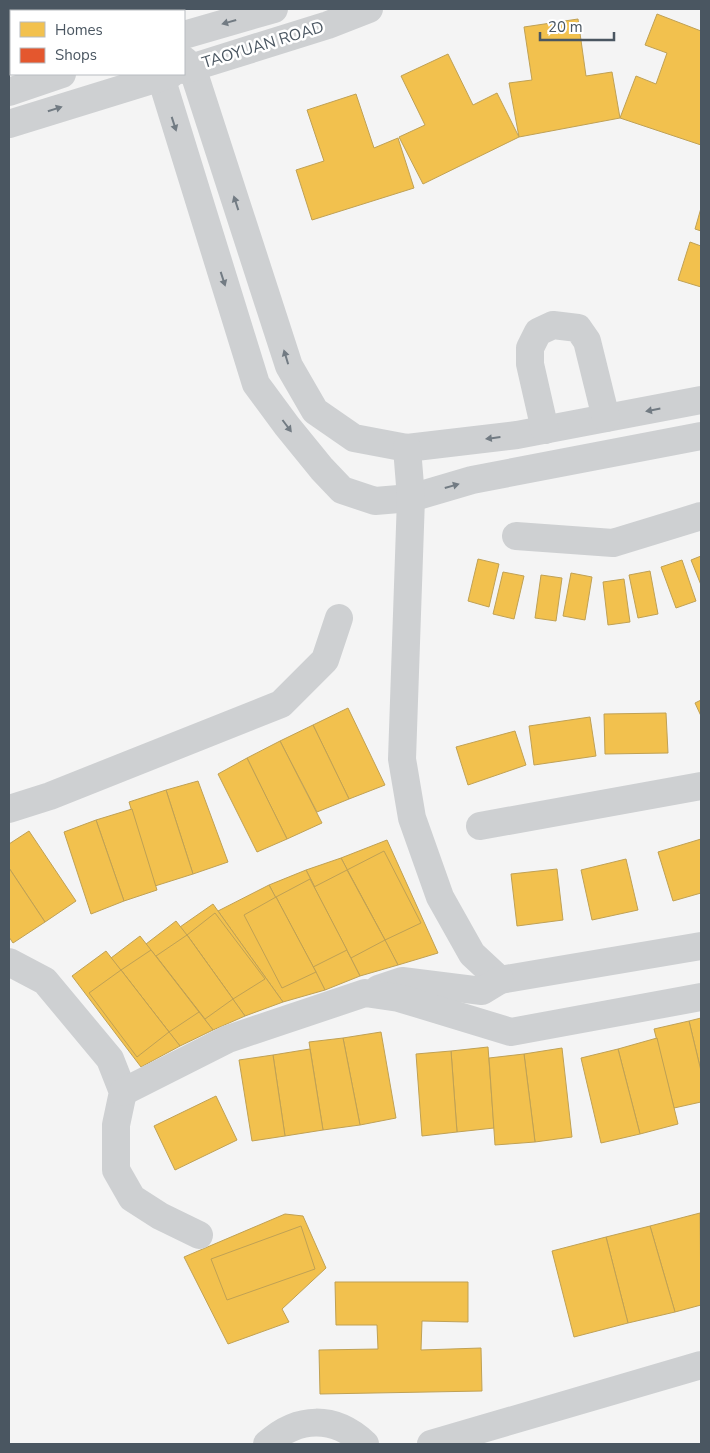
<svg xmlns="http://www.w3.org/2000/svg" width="710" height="1453" viewBox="0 0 710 1453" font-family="'Nunito Sans',sans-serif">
<rect width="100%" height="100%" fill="#f4f4f4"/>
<g fill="#f2c14e" stroke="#c0a154">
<polygon points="657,14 701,31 701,145 620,118 636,76 656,84 667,53 645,45"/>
<polygon points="578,19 586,76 612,72 620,118 519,137 509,83 532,80 524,27"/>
<polygon points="448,54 473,105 497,93 519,137 423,184 399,137 425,125 401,76"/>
<polygon points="356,94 374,148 398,138 414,188 312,220 296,170 324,161 307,110"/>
<polygon points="701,208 701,231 695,229"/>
<polygon points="690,242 701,246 701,287 678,280"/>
<polygon points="701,556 701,585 691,560"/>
<polygon points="478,559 499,564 489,607 468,601"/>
<polygon points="682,560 696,601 676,608 661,567"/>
<polygon points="650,571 658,614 638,618 629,575"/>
<polygon points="503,572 524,576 514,619 493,614"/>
<polygon points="571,573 592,577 585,620 563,616"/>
<polygon points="541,575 562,578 556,621 535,618"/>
<polygon points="624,579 630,622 608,625 603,582"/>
<polygon points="701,700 701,716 695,703"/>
<polygon points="348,708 385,785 349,799 313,725"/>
<polygon points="666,713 668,753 605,754 604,714"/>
<polygon points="590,717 596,756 534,765 529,726"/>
<polygon points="313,725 349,799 317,812 280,741"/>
<polygon points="515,731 526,765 468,785 456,747"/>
<polygon points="280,741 322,823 287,839 247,758"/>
<polygon points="247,758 287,839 257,852 218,774"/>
<polygon points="198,781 228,862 193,874 166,790"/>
<polygon points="166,790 193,874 155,886 129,802"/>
<polygon points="132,809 157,890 124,901 96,820"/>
<polygon points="96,820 124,901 91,914 64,832"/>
<polygon points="29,831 76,901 45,922 9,868 9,844"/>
<polygon points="701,839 701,893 673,901 658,852"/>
<polygon points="387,840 438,953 398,965 341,858"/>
<polygon points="384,851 421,923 385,940 347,870"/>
<polygon points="341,858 385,940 398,965 360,976 306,870"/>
<polygon points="626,859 638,910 592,920 581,870"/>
<polygon points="9,868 45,922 13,943 9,937"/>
<polygon points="557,869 563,920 517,926 511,874"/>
<polygon points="306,870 360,976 325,990 269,885"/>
<polygon points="347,870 385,940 351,958 314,887"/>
<polygon points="310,879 347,950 313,967 276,897"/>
<polygon points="269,885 316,972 325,990 283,1002 218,911"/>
<polygon points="276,897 316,972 282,988 244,915"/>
<polygon points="213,904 283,1002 245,1016 180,927"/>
<polygon points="215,913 265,979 233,999 187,935"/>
<polygon points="176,921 187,935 245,1016 213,1030 146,944"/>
<polygon points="187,935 233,999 205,1019 156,956"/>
<polygon points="140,936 151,950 213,1030 180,1046 111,958"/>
<polygon points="151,950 199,1012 169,1032 121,970"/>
<polygon points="106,951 180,1046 141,1067 72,976"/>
<polygon points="121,970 169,1032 137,1057 89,993"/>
<polygon points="701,1018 701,1071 689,1021"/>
<polygon points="689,1021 701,1071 701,1102 674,1108 654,1029"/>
<polygon points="381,1032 396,1118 360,1125 343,1038"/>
<polygon points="343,1038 360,1125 323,1130 309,1042"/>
<polygon points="657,1038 678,1124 640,1134 618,1049"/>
<polygon points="488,1047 494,1128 457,1132 451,1051"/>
<polygon points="562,1048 572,1137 535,1142 524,1054"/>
<polygon points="310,1049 323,1130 285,1136 273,1055"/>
<polygon points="618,1049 640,1134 601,1143 581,1058"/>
<polygon points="451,1051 457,1132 422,1136 416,1054"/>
<polygon points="524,1054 535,1142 495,1145 489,1058"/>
<polygon points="273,1055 285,1136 252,1141 239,1060"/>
<polygon points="216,1096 237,1140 175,1170 154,1126"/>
<polygon points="700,1213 701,1305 675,1312 650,1226"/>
<polygon points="285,1214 303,1216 326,1268 282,1309 289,1322 228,1344 184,1257"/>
<polygon points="301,1226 315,1269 227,1300 211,1259"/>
<polygon points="650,1226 675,1312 628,1323 606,1237"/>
<polygon points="606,1237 628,1323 574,1337 552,1251"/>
<polygon points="335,1282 468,1282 468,1322 422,1321 421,1350 481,1348 482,1391 320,1394 319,1350 378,1349 377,1325 336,1325"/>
</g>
<polygon fill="#e4572e" stroke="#b6573d" points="9,9 115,9 115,11 11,11 11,37 9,37"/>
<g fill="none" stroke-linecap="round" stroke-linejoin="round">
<g stroke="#ced0d2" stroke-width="28">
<polyline points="184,35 274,9"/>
<polyline points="184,60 192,67 289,366 315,411 354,438 407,448 517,435 701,400"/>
<polyline points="184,70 328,25 369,9"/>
<polyline points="160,74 256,384 287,426 322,469 342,490 375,501 411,498 472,480 701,436"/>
<polyline points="9,92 62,74"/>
<polyline points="9,124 171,74"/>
<polyline points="545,430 530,364 530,348 538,332 553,325 578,328 587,341 606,418"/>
<polyline points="407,448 411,498 402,759 412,818 440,897 472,954 500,980 701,946"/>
<polyline points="516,536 613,543 701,516"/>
<polyline points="9,809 50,796 281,704 325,660 339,618"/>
<polyline points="480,826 701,786"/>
<polyline points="9,962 45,981 110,1059 123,1092 116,1125 116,1170 132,1198 160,1216 199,1235"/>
<polyline points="378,989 402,981 482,991 500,980"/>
<polyline points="123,1092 228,1039 365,993 399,998 511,1032 701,997"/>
<path d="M267,1444C298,1416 334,1415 365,1444"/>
<polyline points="431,1444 701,1365"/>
</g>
</g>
<defs><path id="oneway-solid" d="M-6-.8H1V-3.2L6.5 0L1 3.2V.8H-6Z" transform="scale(1.25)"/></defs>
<g fill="#727b83">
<use href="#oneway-solid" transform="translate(229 22) rotate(164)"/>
<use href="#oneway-solid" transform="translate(55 109) rotate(-18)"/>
<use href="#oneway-solid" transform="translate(174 124) rotate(72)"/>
<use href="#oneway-solid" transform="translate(236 203) rotate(-108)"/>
<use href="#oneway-solid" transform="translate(223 279) rotate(72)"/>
<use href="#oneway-solid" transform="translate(286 357) rotate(-107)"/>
<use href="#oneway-solid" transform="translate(653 410) rotate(169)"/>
<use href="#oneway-solid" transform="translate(287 426) rotate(53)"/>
<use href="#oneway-solid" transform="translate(493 438) rotate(173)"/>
<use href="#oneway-solid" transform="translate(452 486) rotate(-16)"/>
</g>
<g text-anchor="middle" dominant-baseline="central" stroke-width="5" stroke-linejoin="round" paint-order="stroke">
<g font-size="16" fill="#4a5661" stroke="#fff">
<text transform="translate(263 45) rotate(-17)">TAOYUAN ROAD</text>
</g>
</g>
<rect width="710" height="1453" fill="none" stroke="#4a5661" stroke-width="20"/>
<rect x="10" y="10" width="175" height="65" fill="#ffffff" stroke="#b7bbc0"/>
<rect x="20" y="22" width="25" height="15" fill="#f2c14e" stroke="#b7bbc0"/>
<text x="55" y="35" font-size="15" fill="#4a5661">Homes</text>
<rect x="20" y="48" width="25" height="15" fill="#e4572e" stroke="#b7bbc0"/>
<text x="55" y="60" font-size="15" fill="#4a5661">Shops</text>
<path d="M540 32v8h74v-8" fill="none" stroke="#4a5661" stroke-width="2.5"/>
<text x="548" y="32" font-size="15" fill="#4a5661" stroke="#ffffff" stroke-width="4" paint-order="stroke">20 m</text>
</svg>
